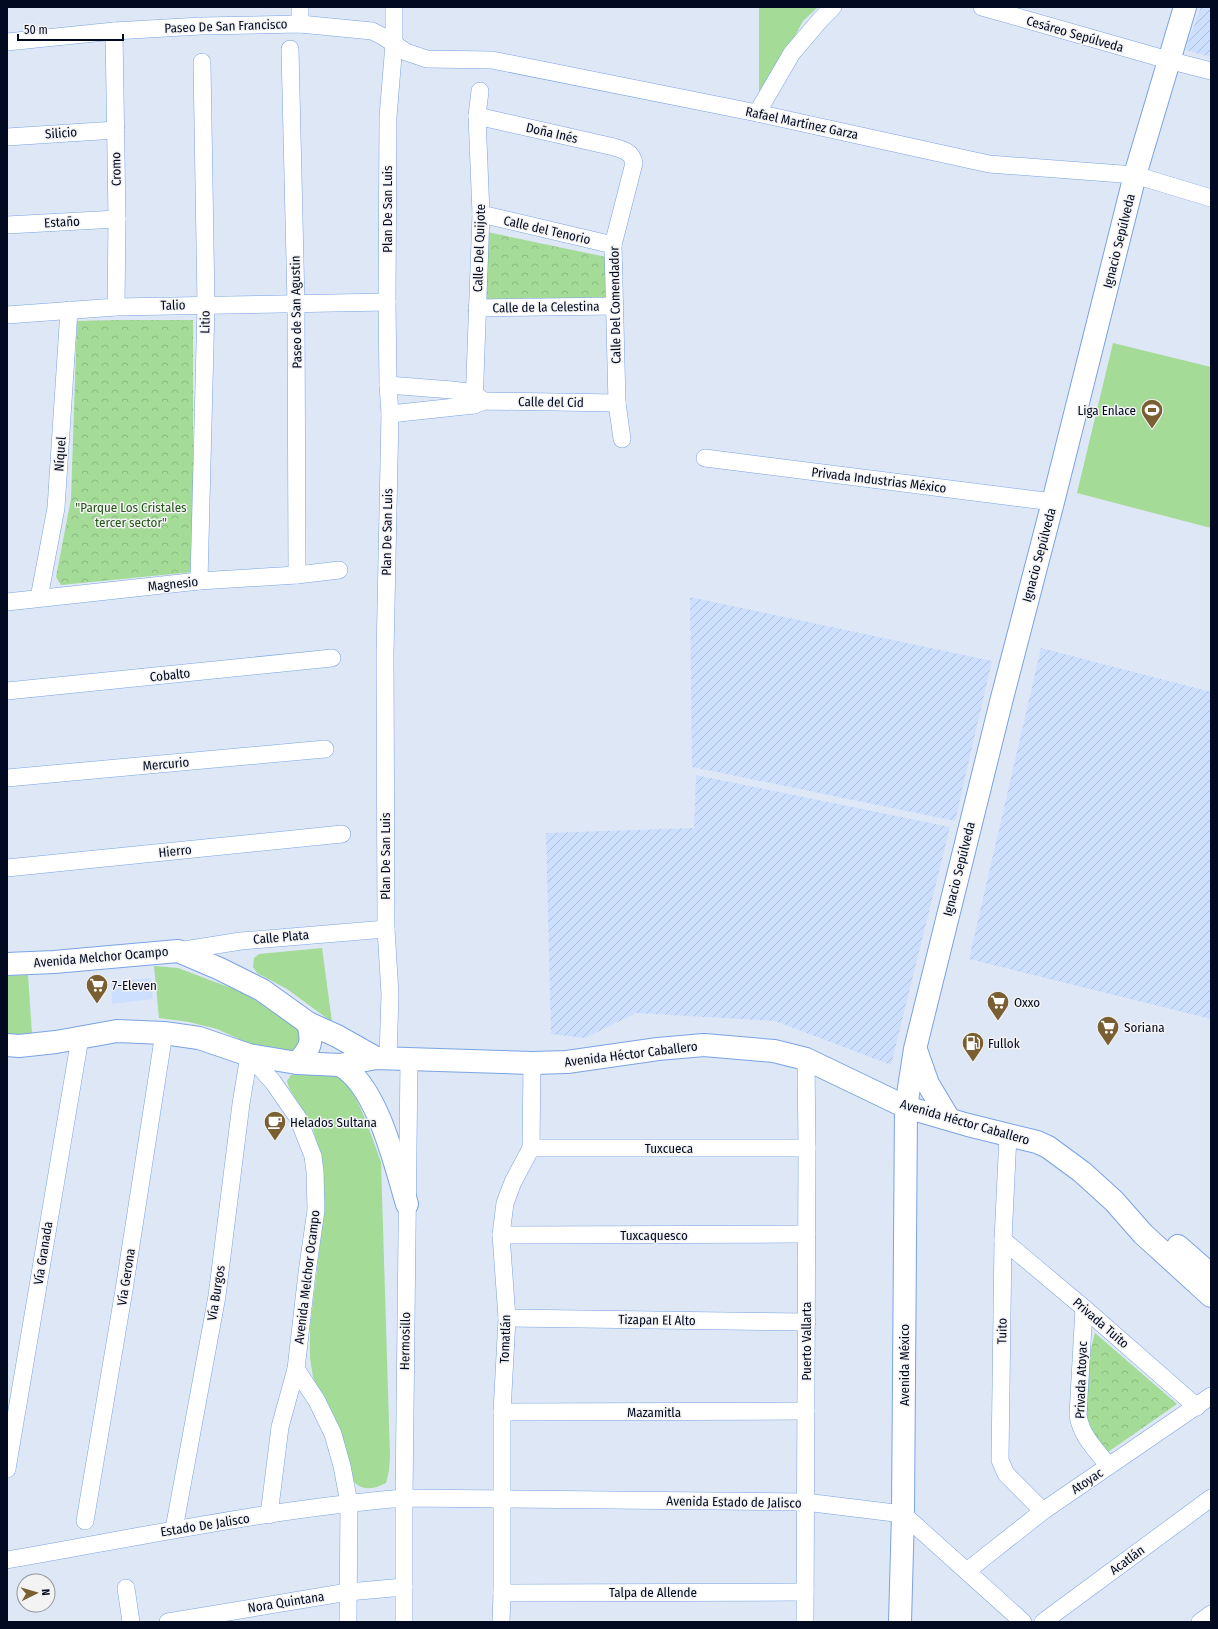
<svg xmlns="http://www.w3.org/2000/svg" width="1218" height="1629" viewBox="0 0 1218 1629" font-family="'Fira Sans Condensed',sans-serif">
<defs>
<pattern id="industrial-furrows" width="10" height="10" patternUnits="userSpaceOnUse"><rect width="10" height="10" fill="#cddffe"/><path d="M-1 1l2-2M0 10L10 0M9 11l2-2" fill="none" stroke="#aebed9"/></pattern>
<pattern id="forest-crowns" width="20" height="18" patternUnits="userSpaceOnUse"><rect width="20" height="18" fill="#a3db97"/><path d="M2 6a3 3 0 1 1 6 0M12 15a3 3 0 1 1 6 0" fill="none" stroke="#8bbb82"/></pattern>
</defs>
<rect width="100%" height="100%" fill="#dee7f5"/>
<polygon fill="#cddffe" points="151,978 153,999 112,1004 111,981"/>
<g fill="url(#industrial-furrows)">
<polygon points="1201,7 1211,7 1211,57 1185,50"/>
<polygon points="690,597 992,661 955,821 692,767"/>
<polygon points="1041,648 1211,692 1211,1019 969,959"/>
<polygon points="696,775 950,827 891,1065 775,1021 636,1013 585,1038 551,1034 546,833 694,828"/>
</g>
<g fill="#a3db97">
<polygon points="759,7 818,7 803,21 759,103"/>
<polygon points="1113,343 1211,367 1211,528 1077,493"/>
<polygon points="322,948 332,1022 287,989 257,973 253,967 254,958 259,954"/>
<polygon points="154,966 178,968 239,991 268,1007 302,1032 298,1052 259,1048 217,1029 189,1022 159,1018"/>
<polygon points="28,975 32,1034 7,1036 7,976"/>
<path d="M291,1075C302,1075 333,1073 340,1077C355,1084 375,1145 381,1162L390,1456L389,1471L386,1483C370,1491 360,1491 349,1476L313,1377L310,1358V1327L324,1211V1170L312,1125L289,1088L287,1081Z"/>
</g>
<g fill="url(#forest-crowns)">
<polygon points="487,232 606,257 607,298 487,299"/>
<polygon points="115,320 193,320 193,572 61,585 56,577 71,499 77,321"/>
<path d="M1095,1333L1177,1404L1108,1452C1102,1445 1092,1437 1089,1428C1081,1410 1089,1352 1095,1333Z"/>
</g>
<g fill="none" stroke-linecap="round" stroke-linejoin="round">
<g stroke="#7aa3e4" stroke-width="18">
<g id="minor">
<polyline points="300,7 300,24"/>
<polyline points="982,7 1168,60 1211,71"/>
<polyline points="114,31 117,219 116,307"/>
<polyline points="7,42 114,31 201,26 300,24 372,31 384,37 406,52 427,59 492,60 757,113 989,164 1135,175 1211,198"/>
<polyline points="290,49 296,304 297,575"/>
<polyline points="757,113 792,53 821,19 833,7"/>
<path d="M477,116L614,147C624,150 632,152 634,163L613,245L617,403L622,439"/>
<polyline points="7,137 116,130"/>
<polyline points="481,214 613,245"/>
<polyline points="7,225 117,219"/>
<polyline points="477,308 614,306"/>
<polyline points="7,315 116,307 387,302"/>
<polyline points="388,385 452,390 474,393 482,400"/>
<polyline points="474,405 481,214 477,116 480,91"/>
<polyline points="390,414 474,405 484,401 617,403"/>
<polyline points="705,458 1053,502"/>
<polyline points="199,581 206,305 202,62"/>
<polyline points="39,598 56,508 69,310"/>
<polyline points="7,602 199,581 297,575 339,570"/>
<polyline points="7,691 332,658"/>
<polyline points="7,778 325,749"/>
<polyline points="7,868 342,834"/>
<polyline points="178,951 241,941 386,929"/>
<polyline points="249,1055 273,1082 298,1118 313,1156 315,1172 316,1210 307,1273 296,1369 280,1427 269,1515"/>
<polyline points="388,1058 390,994 386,929 385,655 390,414 388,385 387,302 388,117 394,44 394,7"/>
<polyline points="1008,1135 1003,1240 1000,1460 1006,1474 1043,1511"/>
<polyline points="531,1148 807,1148"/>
<polyline points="501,1235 807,1234"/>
<polyline points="1003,1240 1084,1308 1197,1407"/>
<path d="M1084,1308L1078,1415C1081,1436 1096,1450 1109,1466"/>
<polyline points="507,1318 807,1322"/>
<polyline points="296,1369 317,1401 333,1434 342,1466 349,1503 348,1622"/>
<polyline points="502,1412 806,1411"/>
<polyline points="7,1469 80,1038"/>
<polyline points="85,1521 124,1290 164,1033"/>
<polyline points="174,1529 217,1296 241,1104 249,1055"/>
<path d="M7,1560C139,1537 270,1509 404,1498L805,1502L903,1514L1023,1622"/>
<polyline points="967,1571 1043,1511 1211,1396"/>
<polyline points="126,1588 131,1622"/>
<polyline points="502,1593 805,1592"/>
<polyline points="168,1622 348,1592 404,1587"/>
<polyline points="404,1622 404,1498 409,1059"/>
<polyline points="501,1622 502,1593 502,1412 507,1318 501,1235 505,1203 513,1182 531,1148 532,1063"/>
<polyline points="805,1622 807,1148 806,1059"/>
<polyline points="1043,1622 1211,1498"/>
<polyline points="1200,1622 1211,1614"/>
</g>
</g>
<g stroke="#7aa3e4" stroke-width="24">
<g id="major">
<polyline points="7,964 54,962 178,951 220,969 262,990 308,1023 337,1036 376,1058"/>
<polyline points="7,1045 19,1046 56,1042 117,1031 164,1033 199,1038 249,1055 297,1063 340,1065 376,1058 532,1063 567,1062 658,1049 704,1045 774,1051 806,1059 906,1107 968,1125 1037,1142 1048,1147 1082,1172 1114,1201 1143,1234 1211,1296"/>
<polyline points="916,1050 928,1084 949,1119"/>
<path d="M297,1063C311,1048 313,1042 308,1023"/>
<path d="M340,1065C377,1085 395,1164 407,1204"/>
<polyline points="1178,1246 1211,1275"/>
<polyline points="900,1622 903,1514 906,1107 915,1049 1001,702 1053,502 1135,175 1185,7"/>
</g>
</g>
<use href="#minor" stroke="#fff" stroke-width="17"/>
<use href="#major" stroke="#fff" stroke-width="22"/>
</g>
<defs>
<g id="stadium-pin" transform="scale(1.15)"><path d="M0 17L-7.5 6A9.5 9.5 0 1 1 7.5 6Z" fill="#795f31" stroke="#f3f3f3"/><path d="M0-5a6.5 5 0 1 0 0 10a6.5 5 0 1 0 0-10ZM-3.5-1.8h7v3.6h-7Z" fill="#fff"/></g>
<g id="supermarket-pin" transform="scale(1.15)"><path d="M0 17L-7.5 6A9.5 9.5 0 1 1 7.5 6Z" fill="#795f31" stroke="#f3f3f3"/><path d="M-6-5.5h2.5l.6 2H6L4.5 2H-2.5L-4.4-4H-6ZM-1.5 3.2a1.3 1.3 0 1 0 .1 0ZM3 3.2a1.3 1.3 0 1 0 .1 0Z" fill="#fff"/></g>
<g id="fuel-pin" transform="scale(1.15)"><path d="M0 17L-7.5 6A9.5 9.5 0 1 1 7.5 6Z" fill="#795f31" stroke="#f3f3f3"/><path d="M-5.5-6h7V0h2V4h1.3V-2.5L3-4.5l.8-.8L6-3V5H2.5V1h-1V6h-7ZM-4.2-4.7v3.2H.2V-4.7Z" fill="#fff"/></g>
<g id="cafe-pin" transform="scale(1.15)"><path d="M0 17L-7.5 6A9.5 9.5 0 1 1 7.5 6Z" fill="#795f31" stroke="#f3f3f3"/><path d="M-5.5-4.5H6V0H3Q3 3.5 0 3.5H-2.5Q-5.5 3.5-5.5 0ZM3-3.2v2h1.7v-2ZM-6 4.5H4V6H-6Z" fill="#fff"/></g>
</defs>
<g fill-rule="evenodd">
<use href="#stadium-pin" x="1152" y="410"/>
<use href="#supermarket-pin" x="97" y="985"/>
<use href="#supermarket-pin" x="998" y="1002"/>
<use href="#supermarket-pin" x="1108" y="1027"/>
<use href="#fuel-pin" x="973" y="1043"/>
<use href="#cafe-pin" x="275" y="1122"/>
</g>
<g text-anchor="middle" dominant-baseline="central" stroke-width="3" stroke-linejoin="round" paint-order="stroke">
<g font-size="13" fill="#010a21" stroke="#f3f3f3">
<text transform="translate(226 26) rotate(-2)">Paseo De San Francisco</text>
<text transform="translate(1075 34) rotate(16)">Cesáreo Sepúlveda</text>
<text transform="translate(802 123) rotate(12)">Rafael Martínez Garza</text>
<text transform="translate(61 133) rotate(-4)">Silicio</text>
<text transform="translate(552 133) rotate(13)">Doña Inés</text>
<text transform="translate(116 169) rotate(-91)">Cromo</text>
<text transform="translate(387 209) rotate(-90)">Plan De San Luis</text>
<text transform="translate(62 222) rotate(-3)">Estaño</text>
<text transform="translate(547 230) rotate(13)">Calle del Tenorio</text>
<text transform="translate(1119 241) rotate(-76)">Ignacio Sepúlveda</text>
<text transform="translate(479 248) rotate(-88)">Calle Del Quijote</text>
<text transform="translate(173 305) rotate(-1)">Talio</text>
<text transform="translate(615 305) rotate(-91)">Calle Del Comendador</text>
<text transform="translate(546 307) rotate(-1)">Calle de la Celestina</text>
<text transform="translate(296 312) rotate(-91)">Paseo de San Agustin</text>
<text transform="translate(205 322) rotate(-89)">Litio</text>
<text transform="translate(551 402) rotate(1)">Calle del Cid</text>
<text transform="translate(60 454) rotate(-86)">Níquel</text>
<text transform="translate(879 480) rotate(7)">Privada Industrias México</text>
<text transform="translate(387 532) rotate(-89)">Plan De San Luis</text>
<text transform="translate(1039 555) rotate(-75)">Ignacio Sepúlveda</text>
<text transform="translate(173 584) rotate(-6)">Magnesio</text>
<text transform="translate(170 675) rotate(-6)">Cobalto</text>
<text transform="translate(166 764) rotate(-5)">Mercurio</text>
<text transform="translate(175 851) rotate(-6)">Hierro</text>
<text transform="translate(385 856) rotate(-90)">Plan De San Luis</text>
<text transform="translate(959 869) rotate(-76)">Ignacio Sepúlveda</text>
<text transform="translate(281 937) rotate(-5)">Calle Plata</text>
<text transform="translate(101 957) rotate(-5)">Avenida Melchor Ocampo</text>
<text transform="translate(631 1054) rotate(-7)">Avenida Héctor Caballero</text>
<text transform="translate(965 1122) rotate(16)">Avenida Héctor Caballero</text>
<text x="669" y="1148">Tuxcueca</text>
<text x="654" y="1235">Tuxcaquesco</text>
<text transform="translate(43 1253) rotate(-81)">Vía Granada</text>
<text transform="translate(126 1277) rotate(-81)">Vía Gerona</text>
<text transform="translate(307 1277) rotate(-83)">Avenida Melchor Ocampo</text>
<text transform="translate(216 1293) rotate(-81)">Vía Burgos</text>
<text transform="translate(657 1320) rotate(1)">Tizapan El Alto</text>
<text transform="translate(1101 1323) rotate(41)">Privada Tuito</text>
<text transform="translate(1002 1331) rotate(-89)">Tuito</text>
<text transform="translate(505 1339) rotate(-88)">Tomatlán</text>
<text transform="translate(405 1341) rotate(-89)">Hermosillo</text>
<text transform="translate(806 1341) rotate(-90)">Puerto Vallarta</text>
<text transform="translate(904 1365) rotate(-90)">Avenida México</text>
<text transform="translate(1081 1380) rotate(-88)">Privada Atoyac</text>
<text x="654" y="1412">Mazamitla</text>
<text transform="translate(1087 1481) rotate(-34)">Atoyac</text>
<text transform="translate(734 1502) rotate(1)">Avenida Estado de Jalisco</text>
<text transform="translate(205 1525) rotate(-9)">Estado De Jalisco</text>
<text transform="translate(1127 1560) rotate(-36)">Acatlán</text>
<text x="653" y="1592">Talpa de Allende</text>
<text transform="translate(286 1602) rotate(-9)">Nora Quintana</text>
</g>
<g font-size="13" fill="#010a21" stroke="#f3f3f3" text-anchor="start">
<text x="1136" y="410" text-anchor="end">Liga Enlace</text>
<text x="112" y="985">7-Eleven</text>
<text x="1014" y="1002">Oxxo</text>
<text x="1124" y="1027">Soriana</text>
<text x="988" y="1043">Fullok</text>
<text x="290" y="1122">Helados Sultana</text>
</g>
<g font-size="13" fill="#255619" stroke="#f3f3f3">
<text x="131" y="507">"Parque Los Cristales<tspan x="131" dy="15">tercer sector"</tspan></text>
</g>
</g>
<rect width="1218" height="1629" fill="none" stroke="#010a21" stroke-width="16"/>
<g transform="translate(36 1593) rotate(85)"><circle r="19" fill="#f3f3f3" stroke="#92969f"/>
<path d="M0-3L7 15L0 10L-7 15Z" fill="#795f31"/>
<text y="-6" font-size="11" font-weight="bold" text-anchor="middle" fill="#010a21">N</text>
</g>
<path d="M18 34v6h105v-6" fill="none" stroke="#010a21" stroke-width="2"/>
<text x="24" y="34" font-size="12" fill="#010a21" stroke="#f3f3f3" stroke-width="3" paint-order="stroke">50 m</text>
</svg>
